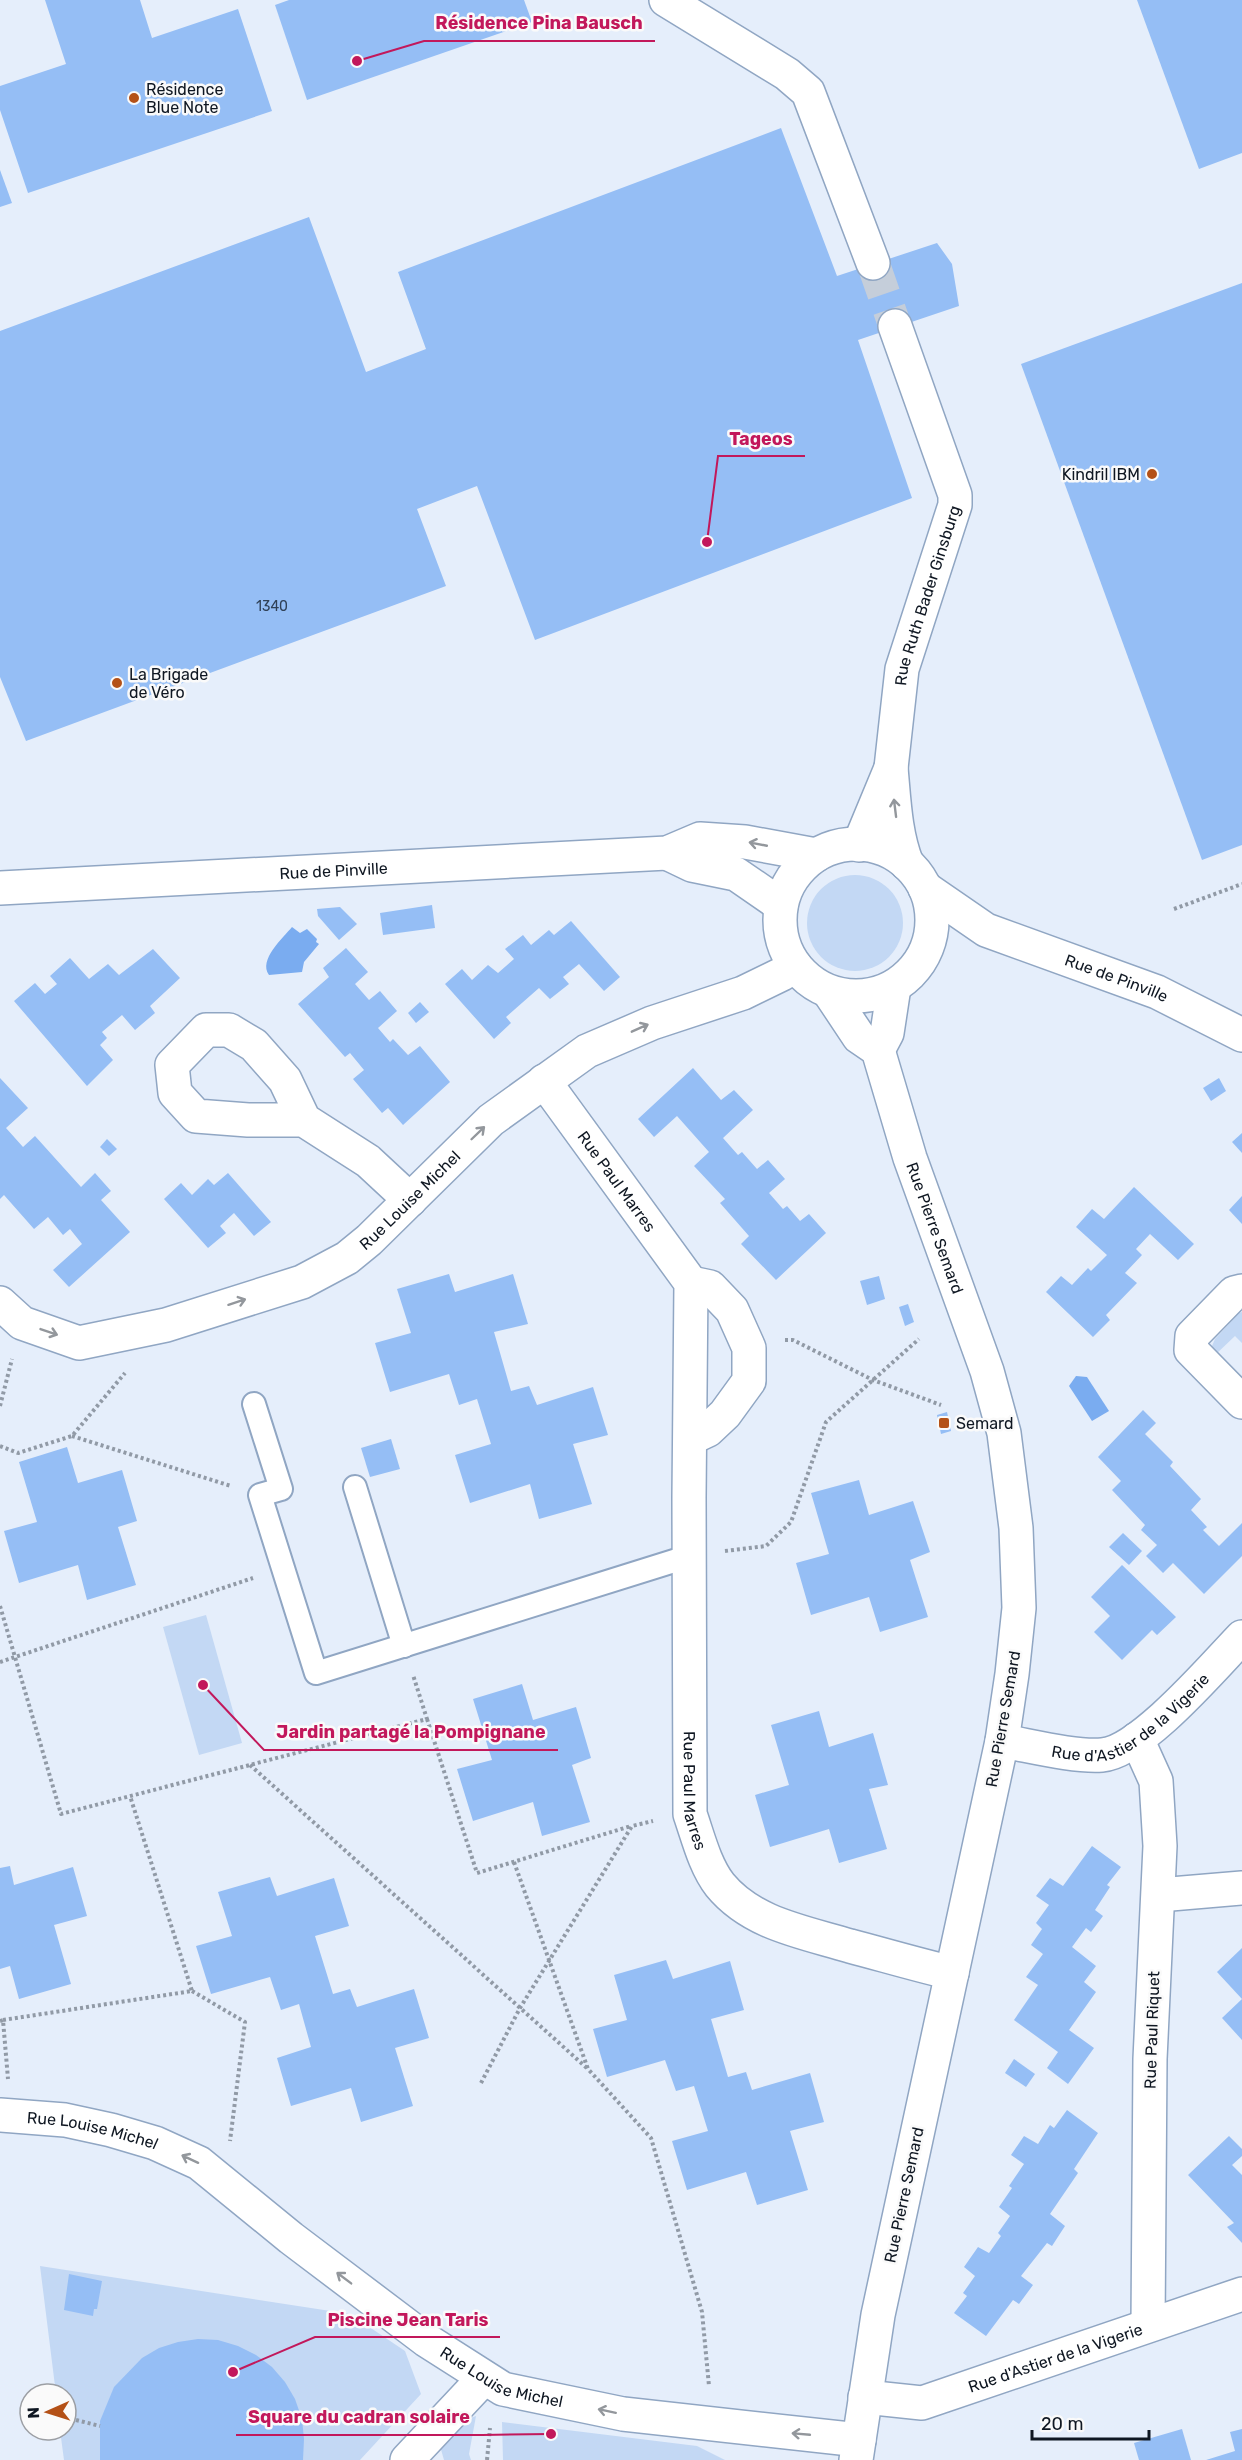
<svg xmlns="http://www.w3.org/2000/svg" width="1242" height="2460" viewBox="0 0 1242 2460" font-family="Rubik,sans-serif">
<rect width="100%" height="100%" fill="#e5eefb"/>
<g fill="#c3d8f4">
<circle cx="855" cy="923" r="48"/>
<polygon points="1242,1312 1242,1343 1235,1336 1215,1355 1212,1346 1215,1339 1239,1313"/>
<polygon points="206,1615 242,1743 199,1755 163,1627"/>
<polygon points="40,2266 350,2314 405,2351 421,2394 360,2460 64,2460 60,2430 66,2430 66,2394 56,2394"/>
<polygon points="476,2416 469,2454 471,2460 444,2460 440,2446 459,2422"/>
<polygon points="502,2422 697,2446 725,2460 503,2460"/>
</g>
<g fill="#7aacf0">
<path d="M292,927L300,933L307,929L317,939L316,942L319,944L304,962L302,972L269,975C258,960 283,938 292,927Z"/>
<polygon points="1076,1376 1087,1377 1109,1411 1092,1421 1069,1386"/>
</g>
<g fill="#95bef5">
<polygon points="45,0 140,0 152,38 238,9 272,111 28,193 0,110 0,86 66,64"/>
<polygon points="289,0 524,0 532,22 307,100 275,5"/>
<polygon points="1137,0 1242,0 1242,153 1199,169"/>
<polygon points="781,128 837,276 937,243 952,264 959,306 858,340 912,498 535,640 477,486 417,509 446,586 26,741 0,677 0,331 309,217 366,372 426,349 398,272"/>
<polygon points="0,170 12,203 0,207"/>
<polygon points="1242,283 1242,845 1202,860 1021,364"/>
<polygon points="432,905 435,928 383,935 380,913"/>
<polygon points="340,907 357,924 339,940 318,916 317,909"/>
<polygon points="571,921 620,977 604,991 579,964 563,977 569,984 550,999 539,988 506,1017 511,1023 494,1039 445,984 462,969 472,980 488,965 498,973 514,959 505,949 523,935 531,945 549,930 554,935"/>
<polygon points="346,948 368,972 355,984 369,1000 380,991 397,1011 378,1028 390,1042 393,1039 408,1055 420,1046 450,1082 403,1125 388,1108 382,1113 353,1079 364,1070 350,1053 345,1057 298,1004 329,977 323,968"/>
<polygon points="153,949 180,978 150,1006 155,1013 135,1030 122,1015 102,1032 107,1038 100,1045 113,1060 87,1086 14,1001 35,983 45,994 57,984 50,976 70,958 89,979 108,964 119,975"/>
<polygon points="420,1002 429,1012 416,1023 408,1013"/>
<polygon points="693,1068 721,1100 734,1090 753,1110 723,1138 738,1155 742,1152 757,1169 768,1160 785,1179 769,1193 783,1209 787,1206 800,1221 809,1214 826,1233 776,1280 741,1244 749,1236 720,1203 725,1199 694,1166 709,1152 677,1116 654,1137 638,1119"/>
<polygon points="0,1078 28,1108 6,1128 23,1147 35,1136 81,1187 95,1173 111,1191 101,1200 130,1232 69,1287 53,1270 82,1244 70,1229 63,1235 48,1217 34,1229 4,1195 0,1199"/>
<polygon points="1219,1078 1226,1091 1211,1101 1203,1088"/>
<polygon points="1242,1133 1242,1153 1232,1142"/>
<polygon points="107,1139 117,1149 109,1156 100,1147"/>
<polygon points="228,1173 271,1222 254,1236 234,1213 220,1226 226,1233 208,1248 164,1199 181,1183 192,1195 208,1179 214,1185"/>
<polygon points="1134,1187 1194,1244 1178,1260 1150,1234 1136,1249 1142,1255 1125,1273 1137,1283 1106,1315 1110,1320 1093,1337 1046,1292 1061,1276 1072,1285 1088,1268 1091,1271 1107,1255 1076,1227 1092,1209 1104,1219"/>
<polygon points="1242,1196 1242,1224 1229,1210"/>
<polygon points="449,1274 455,1292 513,1274 528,1324 494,1332 511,1391 529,1386 537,1405 593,1387 608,1435 573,1444 592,1504 539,1519 530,1484 470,1503 455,1455 491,1444 477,1399 459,1405 449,1374 390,1392 375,1343 411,1333 397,1289"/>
<polygon points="879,1276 885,1299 867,1305 860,1281"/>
<polygon points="908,1304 914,1322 905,1326 899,1307"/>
<polygon points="1143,1410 1156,1423 1145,1434 1173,1462 1170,1466 1201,1499 1191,1510 1207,1527 1203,1530 1219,1546 1242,1523 1242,1556 1204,1594 1173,1563 1163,1573 1146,1556 1157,1545 1141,1530 1145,1525 1112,1490 1121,1481 1098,1457"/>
<polygon points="947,1412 951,1431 941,1434 937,1415"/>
<polygon points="391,1439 400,1469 370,1477 361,1448"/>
<polygon points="67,1447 78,1483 122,1470 137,1521 118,1527 136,1585 87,1600 78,1565 19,1583 4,1531 37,1522 19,1462"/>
<polygon points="859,1480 869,1515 913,1501 930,1552 910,1560 928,1617 880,1632 869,1597 811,1615 796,1563 829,1554 811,1493"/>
<polygon points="1123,1533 1142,1551 1129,1565 1109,1547"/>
<polygon points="1122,1565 1176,1617 1157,1635 1152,1630 1122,1660 1094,1632 1110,1616 1091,1597"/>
<polygon points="522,1684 533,1720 576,1707 591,1758 572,1765 590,1822 542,1836 533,1802 473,1821 457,1769 492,1760 473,1699"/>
<polygon points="819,1711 829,1747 873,1733 888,1785 869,1789 887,1849 839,1863 829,1829 770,1847 755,1795 789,1785 771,1725"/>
<polygon points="1092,1846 1121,1867 1107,1885 1110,1887 1095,1910 1103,1916 1091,1932 1086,1928 1072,1947 1096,1966 1084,1982 1096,1992 1069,2030 1094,2048 1068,2084 1047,2068 1058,2052 1014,2020 1038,1985 1026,1977 1043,1954 1031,1945 1042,1929 1036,1923 1049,1905 1036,1896 1050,1878 1063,1886"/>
<polygon points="10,1866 14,1885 73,1867 87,1916 54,1925 71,1984 19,1999 10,1966 0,1969 0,1868"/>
<polygon points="270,1877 277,1896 334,1878 349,1926 315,1936 333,1994 350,1989 357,2007 414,1989 429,2038 395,2048 413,2106 361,2122 351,2088 291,2106 277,2058 311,2047 299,2004 281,2010 270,1977 211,1994 196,1946 232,1936 218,1892"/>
<polygon points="1242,1948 1242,1999 1217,1972"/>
<polygon points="666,1960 673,1979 730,1961 744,2010 711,2019 728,2077 746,2072 752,2090 810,2073 824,2122 790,2131 808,2190 757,2205 746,2172 687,2190 672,2141 708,2131 694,2086 676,2091 665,2060 607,2077 593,2029 627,2020 614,1975"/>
<polygon points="1242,1999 1242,2040 1222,2018"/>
<polygon points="1014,2059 1035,2074 1026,2087 1005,2073"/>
<polygon points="1067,2110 1098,2133 1074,2169 1078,2173 1050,2214 1065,2226 1052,2246 1047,2243 1021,2276 1033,2285 1019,2304 1013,2300 986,2336 954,2313 967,2296 963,2293 975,2276 964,2267 978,2247 989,2253 1001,2236 998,2233 1010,2216 999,2207 1012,2188 1009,2186 1024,2164 1011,2155 1024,2136 1038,2144 1050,2125 1054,2128"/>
<polygon points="1229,2136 1242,2149 1242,2156 1232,2165 1242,2175 1242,2243 1227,2227 1234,2223 1188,2175"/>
<polygon points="69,2274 102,2281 97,2309 94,2309 93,2316 64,2310"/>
<polygon points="198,2339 218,2340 238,2346 256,2355 272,2367 285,2382 295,2399 302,2419 304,2439 303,2460 100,2460 100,2421 114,2387 142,2358 159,2348 178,2342"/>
<polygon points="1182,2429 1191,2460 1139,2460 1134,2443"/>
<polygon points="1242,2429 1242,2460 1206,2460 1235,2451 1230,2432"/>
</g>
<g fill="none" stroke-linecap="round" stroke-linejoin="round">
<polyline stroke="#c5ceda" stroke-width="33" stroke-dasharray="33 16" stroke-linecap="butt" points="873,263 895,326"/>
<g stroke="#90a6c3" stroke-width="26">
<g id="service">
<polyline points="254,1404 281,1489 260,1495 316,1673 690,1556"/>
<polyline points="355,1487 404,1646"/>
</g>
</g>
<g stroke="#90a6c3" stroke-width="36">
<g id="minor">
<polyline points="666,0 787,74 808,92 873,263"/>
<path id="s1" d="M891,768L902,669L955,505V495L895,326"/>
<circle cx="856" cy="920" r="76"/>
<path d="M859,845L891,768C894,800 895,834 907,864"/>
<polyline points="667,853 692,865 736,874 781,905"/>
<path id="s2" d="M0,888L667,853L700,839L745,842L816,855"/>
<path id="s3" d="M925,888L986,930L1157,992L1242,1035"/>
<path id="s4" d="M829,992L859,1037L878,1050L910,1158L987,1371L1004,1433L1016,1528L1019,1608L1012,1674L1002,1741L878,2315L856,2460"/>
<polyline points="878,1050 887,1033 894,987"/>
<path id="s5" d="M544,1081L691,1283L689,1497L690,1814C698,1837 705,1866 720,1885C752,1924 804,1932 850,1946C884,1955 918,1965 952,1973"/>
<polyline points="304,1120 248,1120 196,1116 175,1093 172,1065 206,1030 229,1030 254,1045 285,1080 304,1120 368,1161 410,1200"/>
<polyline points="1242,1291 1234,1293 1192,1336 1191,1350 1242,1402"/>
<path id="s6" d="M0,1303L22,1323L79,1343L166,1325L302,1282L347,1258L369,1240L491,1120L587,1051L652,1023L743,993L782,974L795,966"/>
<polyline points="691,1438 708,1430 725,1414 749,1381 749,1348 732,1310 710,1287 691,1283"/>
<polyline points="1137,1739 1156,1781 1160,1846 1150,2059 1148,2325"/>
<path id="s7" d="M1002,1741C1031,1746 1074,1757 1102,1755C1141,1752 1214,1666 1242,1637"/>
<polyline points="1159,1895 1242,1888"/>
<path id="s8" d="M0,2115L65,2120L111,2130L155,2143L199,2163L291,2238L426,2340L503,2389L623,2414L859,2440"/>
<path id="s9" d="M865,2397L922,2403L1242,2294"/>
<polyline points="407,2460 484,2378"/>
</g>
</g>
<g stroke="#919aa6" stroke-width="4" stroke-dasharray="3 3" stroke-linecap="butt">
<polyline points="1174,909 1242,884"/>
<polyline points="785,1340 793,1340 873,1380 941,1405"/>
<polyline points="0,1406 12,1359"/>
<polyline points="72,1436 231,1486"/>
<polyline points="0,1446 18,1453 72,1436 125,1373"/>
<polyline points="725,1551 766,1546 791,1522 826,1422 919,1339"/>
<polyline points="0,1606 61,1814 427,1719 413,1675"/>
<polyline points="0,1662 253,1578"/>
<polyline points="427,1719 477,1873 631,1826"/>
<polyline points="250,1765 588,2069"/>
<polyline points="514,1862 588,2069 651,2138 702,2312 709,2386"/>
<polyline points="192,1991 245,2022 230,2141"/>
<polyline points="3,2020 192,1991 130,1796"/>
<polyline points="0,2021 3,2020 8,2079"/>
<polyline points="481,2083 520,2008 632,1826 653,1821"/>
<polyline points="76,2420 100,2426"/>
<polyline points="487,2460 490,2428"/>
</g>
<use href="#service" stroke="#fff" stroke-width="22"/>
<use href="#minor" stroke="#fff" stroke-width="33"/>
</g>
<defs><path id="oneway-shaft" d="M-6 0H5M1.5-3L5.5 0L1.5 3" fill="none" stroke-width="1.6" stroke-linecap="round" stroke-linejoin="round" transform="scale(1.5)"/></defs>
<g stroke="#93979c">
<use href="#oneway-shaft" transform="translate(895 808) rotate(-97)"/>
<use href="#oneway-shaft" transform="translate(758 844) rotate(-169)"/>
<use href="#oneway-shaft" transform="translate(640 1028) rotate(-24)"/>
<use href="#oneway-shaft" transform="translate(478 1133) rotate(-44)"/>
<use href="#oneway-shaft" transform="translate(237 1302) rotate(-18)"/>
<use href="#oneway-shaft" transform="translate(49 1332) rotate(19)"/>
<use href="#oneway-shaft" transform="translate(190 2159) rotate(-155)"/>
<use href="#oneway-shaft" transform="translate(344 2278) rotate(-143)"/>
<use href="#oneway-shaft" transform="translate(607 2411) rotate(-168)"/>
<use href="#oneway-shaft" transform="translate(801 2434) rotate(-175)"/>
</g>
<g fill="#b45117" stroke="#fafafa" stroke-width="2">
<circle cx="134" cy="98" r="6"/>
<circle cx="1152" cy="474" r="6"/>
<circle cx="117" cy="683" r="6"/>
<rect x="938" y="1417" width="12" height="12" rx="3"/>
</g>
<g text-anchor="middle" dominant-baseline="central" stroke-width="5" stroke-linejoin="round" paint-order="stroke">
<g font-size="14" fill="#304157">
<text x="272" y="606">1340</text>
</g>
<g font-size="16" fill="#0f1722" stroke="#fafafa" text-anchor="start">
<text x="146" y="89">Résidence<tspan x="146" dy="18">Blue Note</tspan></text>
<text x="1140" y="474" text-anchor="end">Kindril IBM</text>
<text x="129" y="674">La Brigade<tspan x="129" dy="18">de Véro</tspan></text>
<text x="956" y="1423">Semard</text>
</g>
<g font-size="16" fill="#0f1722" stroke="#fafafa">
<text stroke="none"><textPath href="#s1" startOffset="177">Rue Ruth Bader Ginsburg</textPath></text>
<text stroke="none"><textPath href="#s2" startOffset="334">Rue de Pinville</textPath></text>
<text stroke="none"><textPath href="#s3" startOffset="213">Rue de Pinville</textPath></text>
<text stroke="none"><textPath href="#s5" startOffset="124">Rue Paul Marres</textPath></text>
<text stroke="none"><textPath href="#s6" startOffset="458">Rue Louise Michel</textPath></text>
<text stroke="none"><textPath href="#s4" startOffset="264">Rue Pierre Semard</textPath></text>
<text stroke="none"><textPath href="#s7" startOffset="142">Rue d'Astier de la Vigerie</textPath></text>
<text transform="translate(1003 1719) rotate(-80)">Rue Pierre Semard</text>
<text stroke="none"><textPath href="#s5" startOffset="758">Rue Paul Marres</textPath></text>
<text transform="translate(1152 2030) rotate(-88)">Rue Paul Riquet</text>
<text stroke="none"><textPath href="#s8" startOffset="94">Rue Louise Michel</textPath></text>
<text transform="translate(904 2195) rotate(-78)">Rue Pierre Semard</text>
<text stroke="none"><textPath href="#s9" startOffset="198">Rue d'Astier de la Vigerie</textPath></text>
<text stroke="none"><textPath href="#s8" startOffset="580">Rue Louise Michel</textPath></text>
</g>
</g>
<path fill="none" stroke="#c2185b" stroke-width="2" d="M357 61L424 41H655M707 542L718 456H805M203 1685L264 1750H558M233 2372L315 2337H500M551 2434L482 2435H236"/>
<g fill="#c2185b" stroke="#fafafa" stroke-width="2">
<circle cx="357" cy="61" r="6"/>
<circle cx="707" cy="542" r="6"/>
<circle cx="203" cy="1685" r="6"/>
<circle cx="233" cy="2372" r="6"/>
<circle cx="551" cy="2434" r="6"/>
</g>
<g font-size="18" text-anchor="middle" font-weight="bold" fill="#c2185b" stroke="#fafafa" stroke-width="5" stroke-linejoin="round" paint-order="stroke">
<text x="539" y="29">Résidence Pina Bausch</text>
<text x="761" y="445">Tageos</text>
<text x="411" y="1738">Jardin partagé la Pompignane</text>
<text x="408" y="2326">Piscine Jean Taris</text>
<text x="359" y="2423">Square du cadran solaire</text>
</g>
<g transform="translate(48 2412) rotate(267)"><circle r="28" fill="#fafafa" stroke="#9c9fa4" stroke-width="1.5"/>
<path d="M0-4.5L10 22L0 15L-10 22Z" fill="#b45117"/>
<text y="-9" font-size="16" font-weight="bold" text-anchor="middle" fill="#0f1722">N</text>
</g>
<path d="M1032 2430v9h117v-9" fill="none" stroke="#0f1722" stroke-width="3"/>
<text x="1041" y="2430" font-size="18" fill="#0f1722" stroke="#fafafa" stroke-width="4.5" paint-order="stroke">20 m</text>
</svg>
